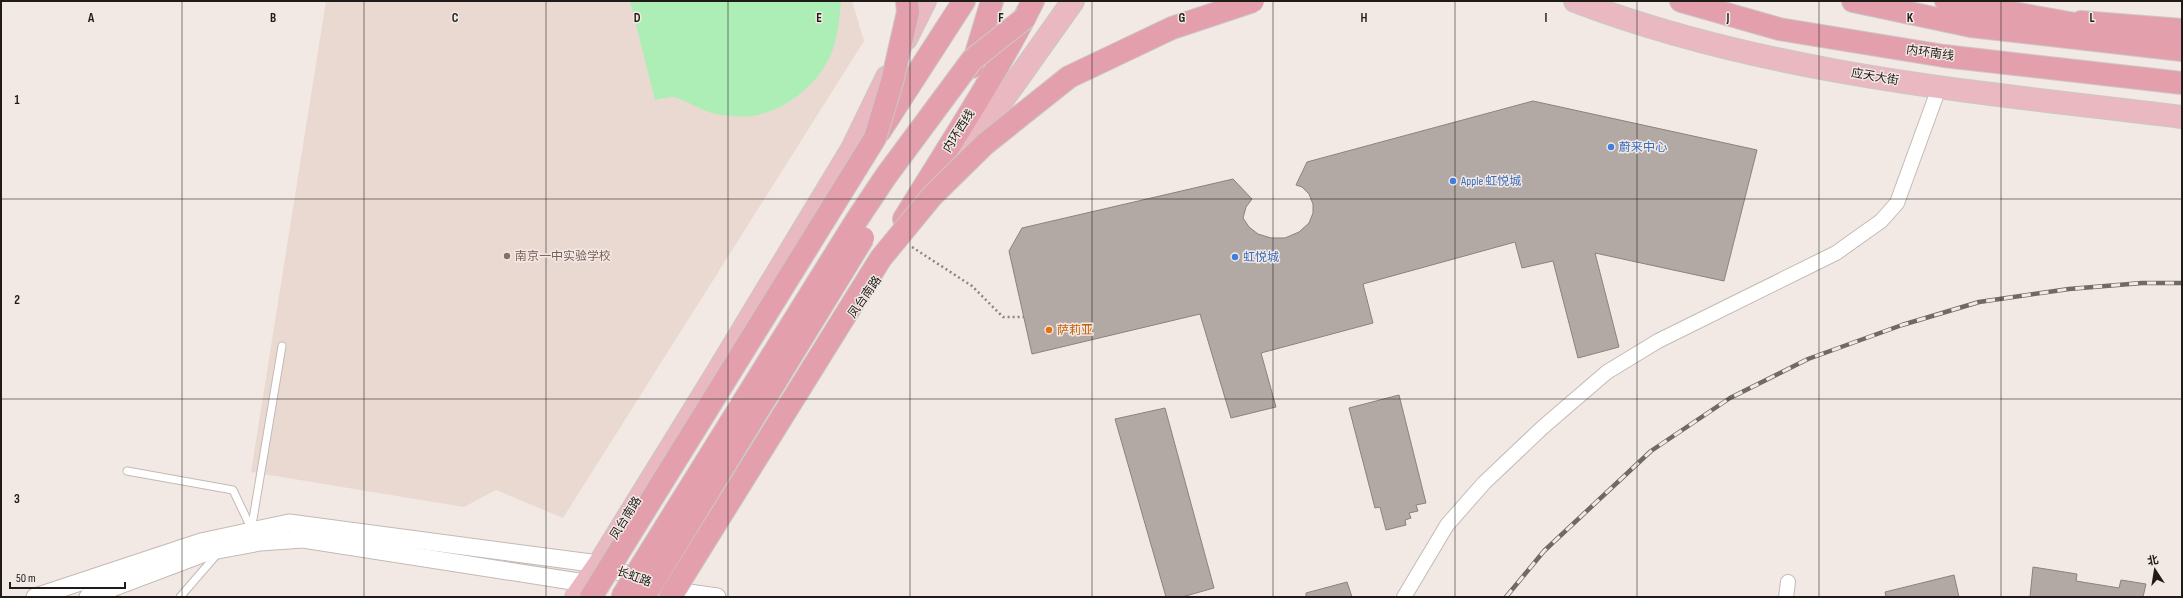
<svg xmlns="http://www.w3.org/2000/svg" width="2183" height="598" viewBox="0 0 2183 598" font-family="'Sofia Sans Condensed','Noto Sans SC',sans-serif">
<rect width="100%" height="100%" fill="#f2e8e4"/>
<polygon fill="#ead9d1" points="326,1 852,1 864,41 563,518 496,490 464,507 251,472"/>
<path fill="#adedb6" d="M630,1H841C840,17 838,33 833,49C820,87 775,121 733,116C726,115 719,115 712,113C703,111 679,97 673,97C667,97 661,99 655,100Z"/>
<g fill="#b2a9a5" stroke="#8b827e">
<polygon points="1533,101 1757,150 1724,281 1595,253 1619,347 1578,358 1553,261 1522,268 1515,242 1363,284 1373,323 1261,353 1276,407 1231,418 1200,314 1032,354 1009,251 1022,228 1233,179 1252,199 1246,207 1243,218 1249,227 1258,234 1271,238 1285,238 1299,232 1309,223 1313,213 1313,204 1309,194 1302,187 1296,185 1307,162"/>
<polygon points="1399,395 1426,503 1416,505 1418,511 1409,513 1411,518 1405,520 1406,525 1386,530 1380,507 1375,508 1349,408"/>
<polygon points="1165,408 1214,588 1182,597 1166,597 1115,419"/>
<polygon points="2033,567 2077,574 2076,581 2119,588 2121,580 2146,584 2143,597 2030,597"/>
<polygon points="1954,575 1959,597 1886,597 1885,592"/>
<polygon points="1347,582 1352,597 1306,597 1306,593"/>
</g>
<g fill="none" stroke-linecap="round" stroke-linejoin="round">
<g stroke="#c3bab5" stroke-width="9">
<g id="service">
<polyline points="127,471 233,490 252,530"/>
<polyline points="251,531 282,346"/>
<polyline points="180,597 219,552"/>
</g>
</g>
<g stroke="#c3bab5" stroke-width="16">
<g id="minor">
<polyline points="1404,597 1447,525 1484,483 1543,427 1607,372 1658,341 1836,253 1881,221 1897,203 1939,88"/>
<polyline points="1786,597 1788,582"/>
</g>
</g>
<g stroke="#c3bab5" stroke-width="19">
<g id="tertiary">
<polyline points="35,597 201,542 289,523 599,564 668,590 717,597"/>
<polyline points="88,597 207,552 260,542 303,539 585,583"/>
</g>
</g>
<g stroke="#c9c8c8" stroke-width="24">
<g id="primary">
<path d="M1575,1C1769,75 1978,92 2182,117"/>
<polyline points="906,39 925,1"/>
<polyline points="960,160 1073,1"/>
<polyline points="576,597 599,564 715,376 852,149 887,77"/>
</g>
</g>
<g stroke="#c9c8c8" stroke-width="24">
<g id="trunk">
<polyline points="1681,1 1779,29 1944,56 2182,83"/>
<polyline points="1853,1 1971,26 2182,50"/>
<polyline points="1946,1 2097,28"/>
<polyline points="2081,22 2182,30"/>
<polyline points="972,67 992,1"/>
<polyline points="880,131 964,1"/>
<path d="M904,219C948,147 995,77 1033,1"/>
</g>
</g>
<polyline stroke="#8b8481" stroke-width="2.5" stroke-dasharray="2 3" stroke-linecap="butt" points="912,247 972,286 1003,317 1024,317"/>
<use href="#service" stroke="#fff" stroke-width="7"/>
<use href="#minor" stroke="#fff" stroke-width="14"/>
<use href="#tertiary" stroke="#fff" stroke-width="17"/>
<use href="#primary" stroke="#eab8c1" stroke-width="22"/>
<use href="#trunk" stroke="#e3a0ac" stroke-width="22"/>
<g stroke="#6f6a67" stroke-width="4.5">
<polyline id="rail" points="1506,597 1544,551 1651,451 1730,398 1808,359 1902,325 1979,302 2069,289 2142,283 2182,283"/>
</g>
<use href="#rail" stroke="#f2e8e4" stroke-width="3" stroke-dasharray="9" stroke-linecap="butt"/>
<g stroke="#c9c8c8" stroke-width="24" stroke-linecap="butt">
<g id="trunk-bridge">
<polyline points="591,597 875,138 892,82 908,12 907,1"/>
<polyline points="622,597 856,221 886,176 972,60 1025,18"/>
<polyline points="644,597 863,238"/>
<polyline points="670,597 881,258 932,196 985,144 1069,77 1172,28 1253,1"/>
</g>
</g>
<use href="#trunk-bridge" stroke="#e3a0ac" stroke-width="22"/>
</g>
<path fill="none" stroke="#1e1b19" stroke-width="1" stroke-opacity="0.55" d="M182,1V597M364,1V597M546,1V597M728,1V597M910,1V597M1092,1V597M1273,1V597M1455,1V597M1637,1V597M1819,1V597M2001,1V597M1,199H2182M1,399H2182"/>
<g fill="#3f7fe0" stroke="#f2e8e4" stroke-width="1.5">
<circle cx="1611" cy="147" r="4"/>
<circle cx="1453" cy="181" r="4"/>
<circle cx="1235" cy="257" r="4"/>
</g>
<circle fill="#8d6e63" stroke="#f2e8e4" stroke-width="1.5" cx="507" cy="256" r="4"/>
<circle fill="#e8710a" stroke="#f2e8e4" stroke-width="1.5" cx="1049" cy="330" r="4"/>
<g text-anchor="middle" dominant-baseline="central" stroke-width="3" stroke-linejoin="round" paint-order="stroke">
<g font-size="12" fill="#1e1b19" stroke="#f2e8e4">
<text transform="translate(1930 53) rotate(8)">内环南线</text>
<text transform="translate(1875 77) rotate(10)">应天大街</text>
<text transform="translate(959 131) rotate(-58)">内环西线</text>
<text transform="translate(865 297) rotate(-55)">凤台南路</text>
<text transform="translate(626 518) rotate(-58)">凤台南路</text>
<text transform="translate(634 577) rotate(20)">长虹路</text>
</g>
<g font-size="12" fill="#366cbe" stroke="#f2e8e4" text-anchor="start">
<text x="1619" y="147">蔚来中心</text>
<text x="1461" y="181">Apple 虹悦城</text>
<text x="1243" y="257">虹悦城</text>
</g>
<g font-size="12" fill="#785e54" stroke="#f2e8e4" text-anchor="start">
<text x="515" y="256">南京一中实验学校</text>
</g>
<g font-size="12" fill="#c56008" stroke="#f2e8e4" text-anchor="start">
<text x="1057" y="330">萨莉亚</text>
</g>
</g>
<g font-size="13" text-anchor="middle" font-weight="bold" fill="#1e1b19" stroke="#f2e8e4" stroke-width="3" stroke-linejoin="round" paint-order="stroke">
<text x="91" y="22">A</text>
<text x="273" y="22">B</text>
<text x="455" y="22">C</text>
<text x="637" y="22">D</text>
<text x="819" y="22">E</text>
<text x="1001" y="22">F</text>
<text x="1182" y="22">G</text>
<text x="1364" y="22">H</text>
<text x="1546" y="22">I</text>
<text x="1728" y="22">J</text>
<text x="1910" y="22">K</text>
<text x="2092" y="22">L</text>
<text x="17" y="104">1</text>
<text x="17" y="304">2</text>
<text x="17" y="503">3</text>
</g>
<rect width="2183" height="598" fill="none" stroke="#1e1b19" stroke-width="4"/>
<g transform="translate(2155 570) rotate(348)" stroke="#f2e8e4" stroke-width="3" paint-order="stroke">
<path d="M0-3L7 15L0 10L-7 15Z" fill="#1e1b19"/>
<text y="-6" font-size="11" font-weight="bold" text-anchor="middle" fill="#1e1b19">北</text>
</g>
<path d="M10 582v6h115v-6" fill="none" stroke="#1e1b19" stroke-width="2"/>
<text x="16" y="582" font-size="12" fill="#1e1b19" stroke="#f2e8e4" stroke-width="3" paint-order="stroke">50 m</text>
</svg>
